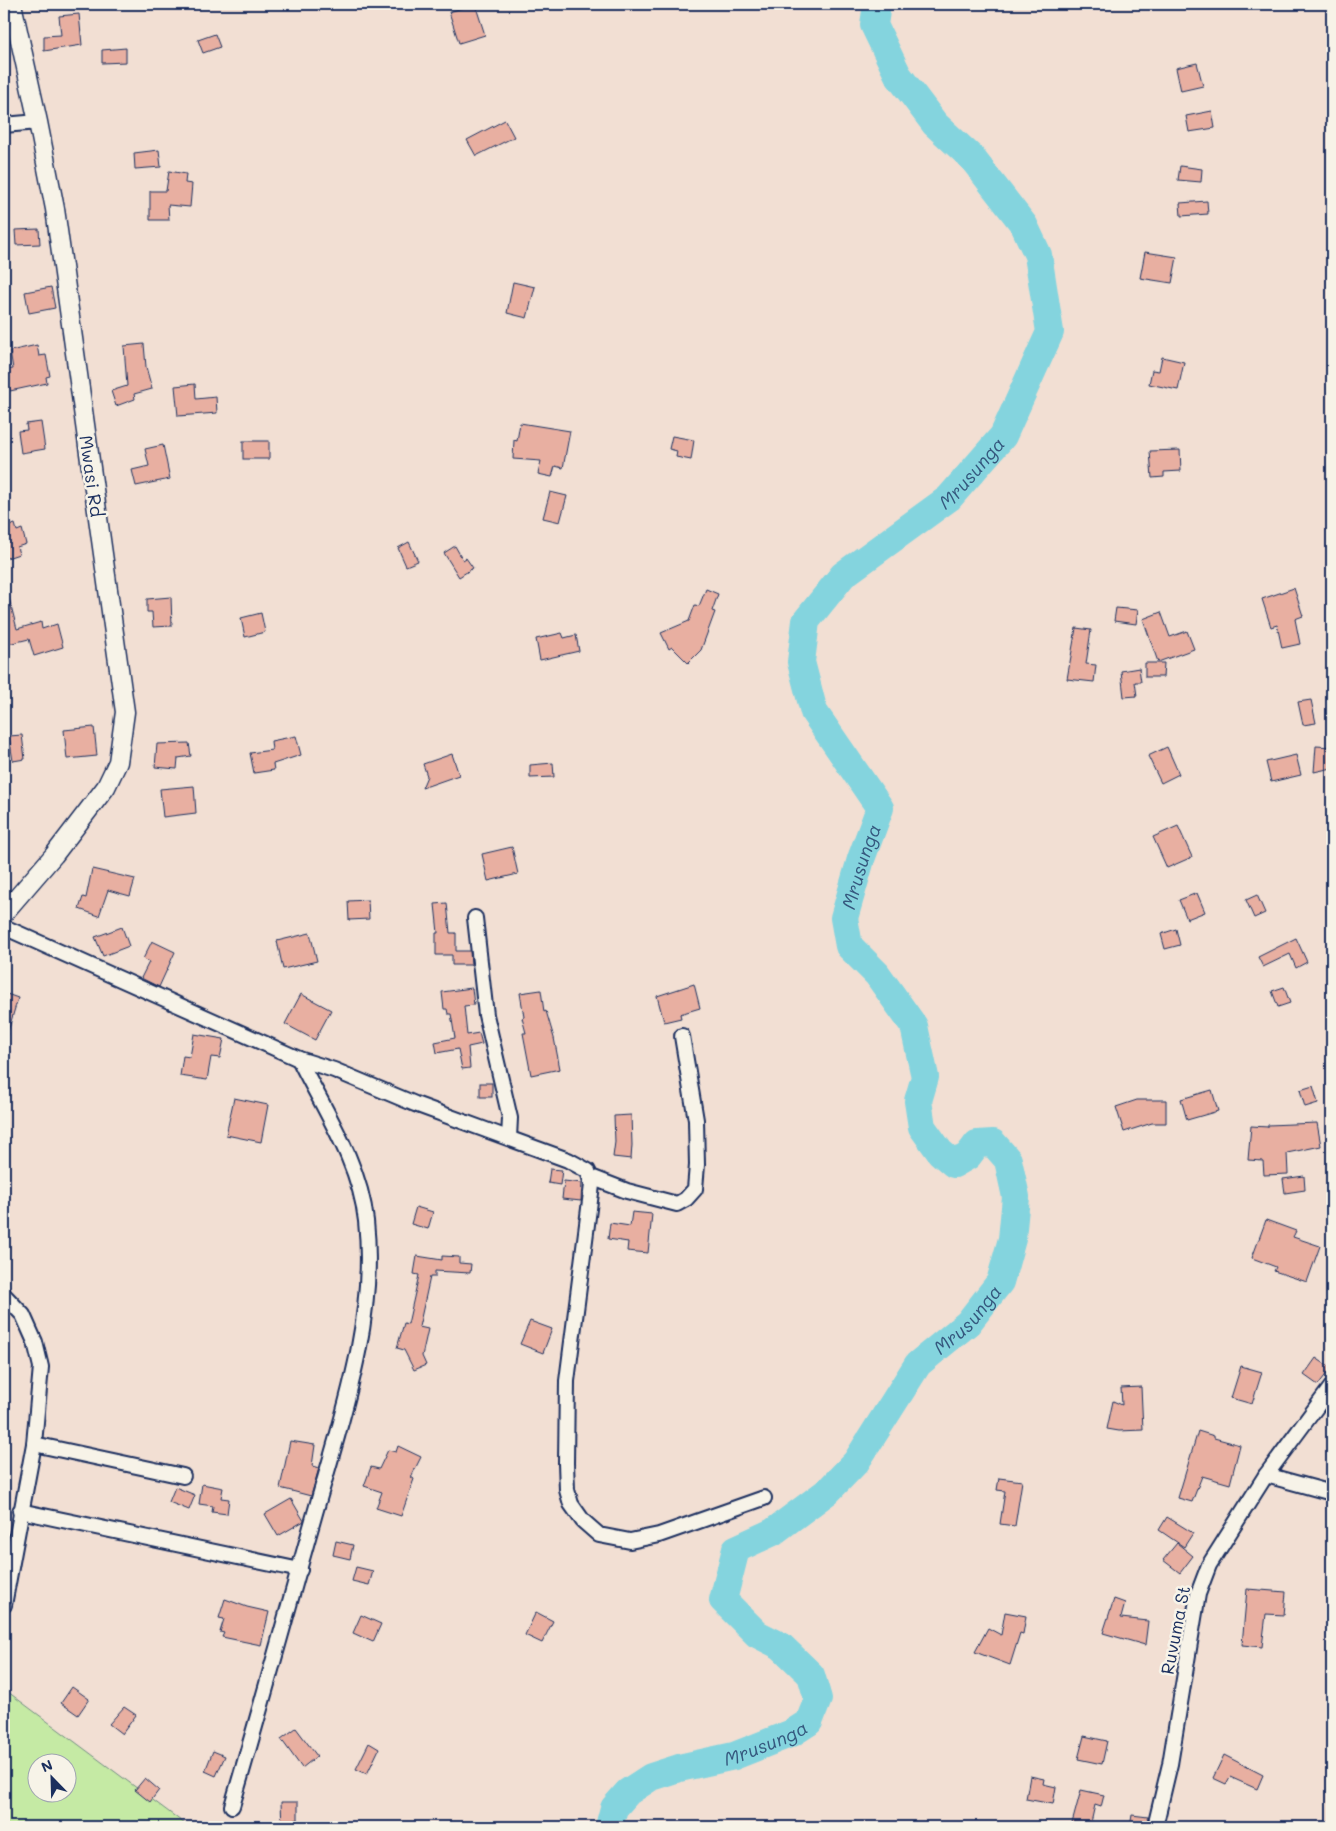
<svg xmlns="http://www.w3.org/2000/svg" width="1336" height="1831" viewBox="0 0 1336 1831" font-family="Mali,sans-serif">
<rect width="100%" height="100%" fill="#f2dfd3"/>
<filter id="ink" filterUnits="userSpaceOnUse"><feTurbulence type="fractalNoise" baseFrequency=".02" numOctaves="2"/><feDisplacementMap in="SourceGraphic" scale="10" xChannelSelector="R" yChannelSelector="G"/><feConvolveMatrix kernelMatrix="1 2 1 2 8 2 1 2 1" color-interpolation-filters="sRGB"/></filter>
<g filter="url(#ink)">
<path fill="#c5eaa4" stroke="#708c81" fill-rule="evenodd" d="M4,1689L189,1827H4ZM38,1764H68V1794H38Z"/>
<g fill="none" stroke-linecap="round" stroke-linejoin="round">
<path stroke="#84d4de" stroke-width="28" id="s1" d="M609,1827L614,1808L628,1792L651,1777L679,1768L734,1756L792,1733L809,1722L818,1699L811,1675L781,1646L757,1634L723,1600L736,1549L773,1532L828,1491L856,1462L918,1364L968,1323L1000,1282L1012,1239L1016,1197L1008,1160L993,1143L977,1144L968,1156L954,1164L940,1152L922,1127L918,1101L925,1077L914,1026L877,974L849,946L844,918L861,859L880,808L814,712L801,662L806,621L843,575L949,498L1003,436L1050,332L1038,255L1024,225L972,158L935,124L898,75L874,25L877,4"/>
</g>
<g fill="#e8afa1" stroke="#1b2f5e">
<polygon points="475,4 485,35 459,43 449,12"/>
<polygon points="79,14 82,45 44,51 44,36 61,35 59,16"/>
<polygon points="215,34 220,47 203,53 198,40"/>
<polygon points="126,48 126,62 102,63 102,50"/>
<polygon points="1197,63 1203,86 1181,91 1176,68"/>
<polygon points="1212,111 1215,128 1189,132 1186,116"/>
<polygon points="505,120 514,137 476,156 467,140"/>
<polygon points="159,150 161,167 135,169 134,153"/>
<polygon points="1180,166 1202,169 1201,182 1178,180"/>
<polygon points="169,171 186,174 185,183 192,184 190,207 168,205 169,220 150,220 150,191 166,191"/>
<polygon points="1207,201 1208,214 1181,216 1180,203"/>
<polygon points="39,229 40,244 16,245 15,230"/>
<polygon points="1145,252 1177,257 1172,283 1140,278"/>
<polygon points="513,282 535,287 527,318 507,313"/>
<polygon points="51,287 55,308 29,313 25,292"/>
<polygon points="144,344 146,367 152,389 134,394 135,399 116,406 111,391 127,386 124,346"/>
<polygon points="37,345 39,356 46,355 50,376 46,377 47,383 10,391 6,370 13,369 10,351"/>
<polygon points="1162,357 1184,362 1178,390 1149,384 1152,370 1159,371"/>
<polygon points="195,384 196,399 216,397 217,413 178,416 175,386"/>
<polygon points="41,422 45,449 21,453 18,431 27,430 26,424"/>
<polygon points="520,423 570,431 563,468 555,466 552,477 538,474 541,461 513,459 514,440 517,441"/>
<polygon points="672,436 694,440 691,460 676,457 677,451 669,449"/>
<rect x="243" y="441" width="26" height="18"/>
<polygon points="163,445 170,479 136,486 132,470 149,466 145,449"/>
<polygon points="1180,450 1181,471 1164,472 1164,477 1152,478 1150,451"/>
<polygon points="550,492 567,496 560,522 543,518"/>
<polygon points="4,516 6,516 9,526 15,524 17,531 22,529 26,544 17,547 19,554 4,559"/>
<polygon points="409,542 418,561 406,566 398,548"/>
<polygon points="455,546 463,560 466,558 473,568 459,577 444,553"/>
<polygon points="1294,588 1303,616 1295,619 1300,644 1282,648 1277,625 1271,627 1262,599"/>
<polygon points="706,589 718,594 712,611 715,612 701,650 688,663 672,647 669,649 661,633 689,621 695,605 699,606"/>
<polygon points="4,594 8,594 17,629 41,622 42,629 57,624 63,647 34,656 29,639 4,645"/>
<polygon points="171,597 172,626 153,627 152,612 147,612 147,599"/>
<polygon points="1116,608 1138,610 1136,624 1114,621"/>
<polygon points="1161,612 1170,637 1187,631 1194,649 1158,662 1143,619"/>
<polygon points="261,613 265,632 245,637 241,618"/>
<polygon points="1076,628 1091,630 1086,664 1096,665 1094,682 1067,679"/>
<polygon points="562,633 564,638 576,635 579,651 540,660 536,639"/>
<polygon points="1145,663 1164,663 1163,677 1145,677"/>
<polygon points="1139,668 1141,682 1135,682 1137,696 1124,697 1121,671"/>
<polygon points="1311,700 1316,723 1303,725 1298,702"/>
<polygon points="94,727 97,756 67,759 64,730"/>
<polygon points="22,735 25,759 13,761 9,736"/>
<polygon points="296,736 301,755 273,764 274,770 254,773 250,753 272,750 271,741"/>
<polygon points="189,743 191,756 178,758 177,769 155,767 157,744"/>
<polygon points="1316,746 1332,747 1332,768 1314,772"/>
<polygon points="1167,747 1179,774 1161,783 1148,756"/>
<polygon points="452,754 459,775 422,788 427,776 423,764"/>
<polygon points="1296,755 1301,775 1271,782 1266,762"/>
<polygon points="553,763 554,777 530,778 530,765"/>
<polygon points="194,786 196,813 163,817 160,789"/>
<polygon points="1178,826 1192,857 1167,868 1153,837"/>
<polygon points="512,847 518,874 488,881 482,854"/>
<polygon points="92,869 135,879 130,896 108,890 99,916 79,909 83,897 86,898"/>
<polygon points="1197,893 1205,912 1187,919 1179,900"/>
<polygon points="1257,895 1265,913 1254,918 1246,900"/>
<polygon points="368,900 369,919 349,920 348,901"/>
<polygon points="447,903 450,933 456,933 456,951 470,951 471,965 452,965 452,955 436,955 436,933 438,933 435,904"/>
<polygon points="122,927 129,946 103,956 95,937"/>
<polygon points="1176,929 1180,945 1165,949 1161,934"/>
<polygon points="310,933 317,961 283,969 277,941"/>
<polygon points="1296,938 1307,962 1296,968 1290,954 1263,967 1258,957"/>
<polygon points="152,941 175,952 159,987 141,978 149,962 143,959"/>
<polygon points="694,984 700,1008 680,1014 681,1018 664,1022 657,996"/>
<polygon points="1284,987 1290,1003 1278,1007 1272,991"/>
<polygon points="472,988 474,1005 464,1006 467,1035 479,1033 482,1044 468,1047 470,1068 462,1069 458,1049 437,1053 435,1042 455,1038 451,1014 448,1014 447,1009 444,1009 442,992"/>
<polygon points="541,990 544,1012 546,1011 554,1038 560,1069 531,1075 523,1033 526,1033 522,1018 524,1017 520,993"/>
<polygon points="4,993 18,998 7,1035 4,1035"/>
<polygon points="301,994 331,1010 315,1040 285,1024"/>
<polygon points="194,1034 224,1039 220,1058 211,1057 207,1080 180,1076 183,1056 190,1057"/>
<rect x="480" y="1083" width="12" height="14"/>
<polygon points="1313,1086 1318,1103 1305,1107 1300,1090"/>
<polygon points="1212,1090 1218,1111 1187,1120 1181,1099"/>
<polygon points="234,1098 268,1105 261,1142 226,1135"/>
<polygon points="1137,1100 1166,1100 1166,1123 1152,1123 1124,1132 1116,1107"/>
<polygon points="631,1115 632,1145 631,1159 613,1157 615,1142 614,1116"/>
<polygon points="1317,1123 1321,1146 1287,1153 1288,1174 1264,1175 1263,1161 1248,1160 1251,1126 1268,1127 1268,1125"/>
<polygon points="550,1169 562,1170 560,1185 548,1183"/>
<polygon points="1304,1176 1305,1190 1285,1193 1283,1179"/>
<polygon points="564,1181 582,1183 581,1201 562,1199"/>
<polygon points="416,1207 433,1212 428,1229 411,1224"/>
<polygon points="632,1212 652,1214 648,1253 627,1251 628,1242 608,1239 610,1223 630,1226"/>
<polygon points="1266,1220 1296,1231 1293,1237 1320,1246 1307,1282 1274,1271 1276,1267 1252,1258"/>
<polygon points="417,1256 442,1260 442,1256 459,1257 459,1263 471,1264 470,1273 435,1271 435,1277 430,1277 419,1327 428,1329 422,1356 426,1365 414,1370 404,1350 397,1348 404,1323 408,1324 419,1275 414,1274"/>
<polygon points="530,1321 552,1329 543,1353 520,1344"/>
<polygon points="1316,1358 1331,1368 1318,1385 1304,1375"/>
<polygon points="1241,1366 1262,1372 1252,1404 1231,1398"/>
<polygon points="1141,1387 1143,1430 1119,1431 1107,1429 1113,1401 1122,1405 1121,1388"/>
<polygon points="1198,1431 1214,1436 1214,1438 1240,1445 1230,1484 1202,1476 1192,1502 1178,1498"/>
<polygon points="290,1441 315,1445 312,1466 319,1468 311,1496 280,1488"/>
<polygon points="398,1446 421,1457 411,1477 414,1479 401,1516 376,1508 382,1492 364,1486 371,1467 379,1469 388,1450 396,1452"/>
<polygon points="999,1478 1022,1481 1015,1526 1000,1524 1005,1491 997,1490"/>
<polygon points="202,1484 223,1488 221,1498 229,1499 227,1514 212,1512 213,1506 199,1504"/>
<polygon points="175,1487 195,1495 189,1510 169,1502"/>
<polygon points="291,1499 304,1521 278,1536 265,1514"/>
<polygon points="1167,1517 1193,1533 1184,1547 1159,1530"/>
<polygon points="336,1541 353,1545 350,1559 333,1555"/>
<polygon points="1177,1543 1193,1556 1180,1573 1163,1560"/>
<polygon points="356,1567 373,1571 369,1585 352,1581"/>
<polygon points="1247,1589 1286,1592 1284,1615 1266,1614 1262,1647 1242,1645"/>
<polygon points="225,1599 247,1607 269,1612 261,1645 222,1637 224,1633 220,1632 224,1619 219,1618"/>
<polygon points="1114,1599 1125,1603 1121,1618 1148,1621 1145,1645 1103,1633"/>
<polygon points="536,1612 553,1621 542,1643 525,1635"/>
<polygon points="1005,1612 1026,1616 1023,1634 1020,1633 1010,1665 975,1652 988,1628 1001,1635"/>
<polygon points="361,1615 381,1624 373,1642 353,1633"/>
<polygon points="72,1687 89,1699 78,1715 61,1703"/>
<polygon points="124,1707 136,1715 122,1734 109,1724"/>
<polygon points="296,1728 317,1756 302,1768 281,1739"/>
<polygon points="1084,1736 1107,1741 1102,1764 1078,1759"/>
<polygon points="369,1743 379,1749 367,1774 356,1769"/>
<polygon points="213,1751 225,1756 216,1776 205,1771"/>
<polygon points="1224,1755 1263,1775 1257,1789 1230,1777 1226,1784 1213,1778"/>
<polygon points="1030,1776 1044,1779 1043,1784 1056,1787 1053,1804 1026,1799"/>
<polygon points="145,1778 159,1790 150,1802 135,1790"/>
<polygon points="1081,1790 1104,1795 1101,1807 1095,1805 1090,1827 1071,1827"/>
<polygon points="281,1802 298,1802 298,1820 295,1820 295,1827 282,1827"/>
<polygon points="1132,1815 1148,1817 1146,1827 1130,1827"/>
</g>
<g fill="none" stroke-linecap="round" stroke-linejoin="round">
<g stroke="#1b2f5e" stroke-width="18">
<g id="minor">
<polyline points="4,125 38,122"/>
<polyline points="475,918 486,1015 510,1118 509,1138"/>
<polyline points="4,927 299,1059 334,1070 415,1104 568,1160 588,1171 592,1185 567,1381 566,1463 567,1490 571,1504 583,1521 599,1535 630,1541 659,1535 764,1498"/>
<polyline points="591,1177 627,1191 677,1204 686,1199 695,1189 697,1165 696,1120 682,1036"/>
<polyline points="4,1295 23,1315 35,1342 41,1367 34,1444 4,1605"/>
<polyline points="34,1444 183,1476"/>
<polyline points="1266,1475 1332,1493"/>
<polyline points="20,1511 300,1570"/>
<path d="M232,1806C260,1711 286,1615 313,1520C340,1424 377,1322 366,1221C360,1163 324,1110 299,1059"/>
<polyline points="1155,1827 1170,1764 1198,1594 1209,1565 1266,1475 1332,1386"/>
</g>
</g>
<g stroke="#1b2f5e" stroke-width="21">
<polyline id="tertiary" points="4,913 54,855 106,787 118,762 125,712 55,209 38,122 12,4"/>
</g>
<use href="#minor" stroke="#f7f3e8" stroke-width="14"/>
<use href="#tertiary" stroke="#f7f3e8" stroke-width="18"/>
</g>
</g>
<g text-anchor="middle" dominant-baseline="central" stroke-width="5" stroke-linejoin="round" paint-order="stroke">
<g font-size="18" fill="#1b2f5e" stroke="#f7f3e8">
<text transform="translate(92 476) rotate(82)">Mwasi Rd</text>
<text transform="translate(1175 1630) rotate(-79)">Ruvuma St</text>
</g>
<g font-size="19" font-style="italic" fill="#35587e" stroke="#f7f3e8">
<text stroke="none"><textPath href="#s1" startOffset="1866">Mrusunga</textPath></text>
<text stroke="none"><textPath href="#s1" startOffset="1371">Mrusunga</textPath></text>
<text stroke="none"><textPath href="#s1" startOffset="788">Mrusunga</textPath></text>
<text stroke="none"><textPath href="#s1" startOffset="188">Mrusunga</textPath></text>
</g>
</g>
<rect width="1336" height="1831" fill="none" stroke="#f7f3e8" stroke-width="20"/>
<rect x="10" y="10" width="1316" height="1811" fill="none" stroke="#1b2f5e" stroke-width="2" filter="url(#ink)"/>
<g transform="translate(52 1778) rotate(337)"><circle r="24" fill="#f7f3e8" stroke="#9fa5b1"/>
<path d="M0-4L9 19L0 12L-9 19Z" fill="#1b2f5e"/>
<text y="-8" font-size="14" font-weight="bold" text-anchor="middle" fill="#1b2f5e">N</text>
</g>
</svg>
